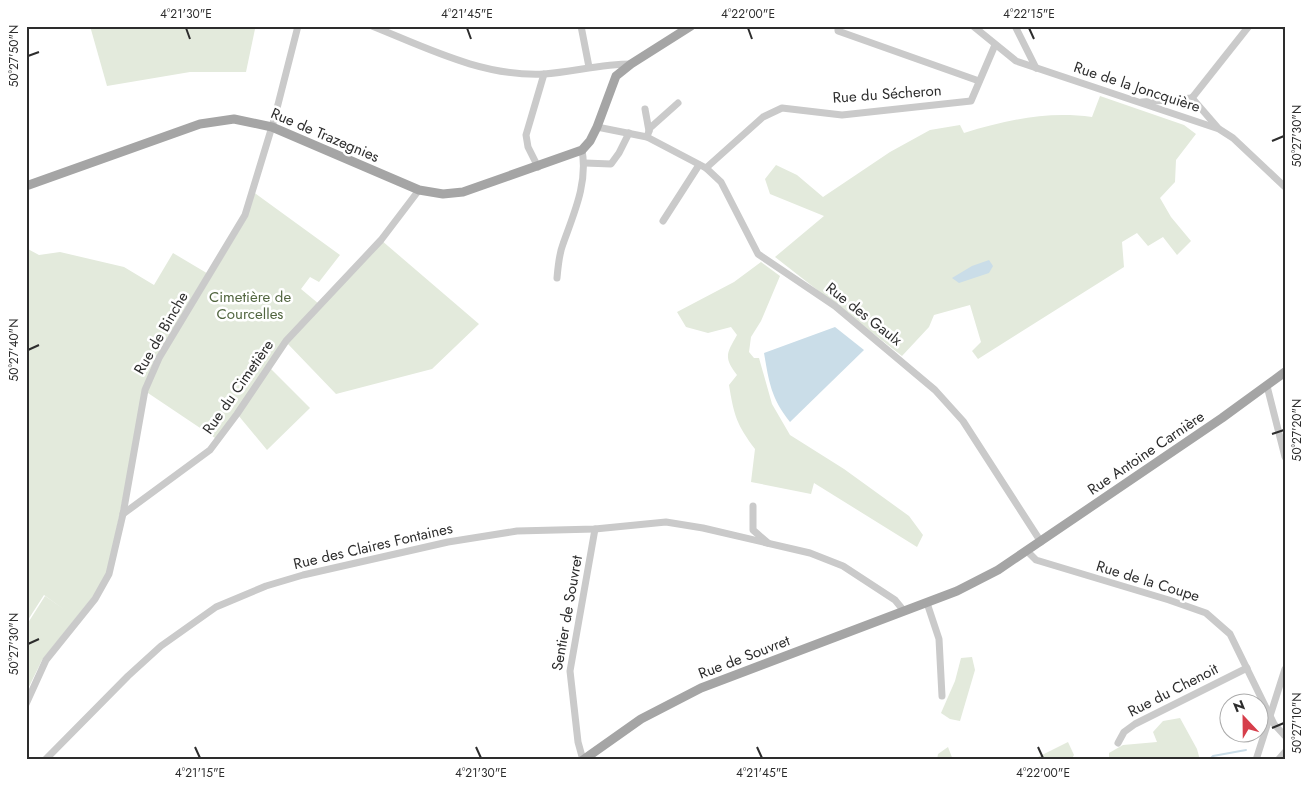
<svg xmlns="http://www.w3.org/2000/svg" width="1311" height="786" viewBox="0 0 1311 786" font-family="Jost,sans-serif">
<rect width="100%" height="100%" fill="#fff"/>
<g fill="#e3eadc">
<polygon points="90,26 249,26 255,29 246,72 190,72 107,86"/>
<path d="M1100,96L1184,125L1196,134L1176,160L1175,182L1160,198L1171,217L1191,241L1177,255L1163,237L1148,246L1137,233L1122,242L1124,267L978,359L972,351L981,342L970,305L934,315L929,327L902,356L775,257L824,216L770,194L765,179L776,165L797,175L823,197L890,152L930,130L960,125L964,133C1007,120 1046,111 1092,117Z"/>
<polygon points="252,191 340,255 319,282 310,277 301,289 319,304 381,240 479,324 432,369 336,394 286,342 269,367 310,408 267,450 238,415 218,440 145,391 106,580 42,660 26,693 26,626 45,596 65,610 44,595 26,623 26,248 39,255 60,252 124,267 154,285 173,253 210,275 245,215"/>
<path d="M761,262L780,276L761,321L751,337L749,352L754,358H759L772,404L790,435L844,469L909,516L923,535L917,547L814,483L811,494L751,482L755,449C737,425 734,416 729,385L737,375C723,357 727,353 737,335L731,327L708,333L686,327L677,312L734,282Z"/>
<polygon points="972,657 975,670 960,721 950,719 941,713 955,681 961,658"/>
<polygon points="1180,718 1197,749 1200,760 1109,760 1109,753 1123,745 1157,742 1153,732 1163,721"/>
<polygon points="1068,742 1074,755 1071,760 1032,760"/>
<polygon points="948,747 953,760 937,760 938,754"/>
</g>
<g fill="#cadde8">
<polygon points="989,260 993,266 989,273 959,283 952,278 972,266"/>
<path d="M835,327L864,350L790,422C771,398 769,382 764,353Z"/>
</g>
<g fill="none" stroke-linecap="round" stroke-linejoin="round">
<polyline stroke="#cadde8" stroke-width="2" points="1209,760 1213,756 1246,750"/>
<g stroke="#cacaca" stroke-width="7">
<path d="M372,26C427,48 483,77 544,74C573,72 601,64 631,64"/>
<polyline points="581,26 589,67"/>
<polyline points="838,26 838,31 979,81"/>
<polyline points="973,26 1016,61 1219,129 1233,138 1285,187"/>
<polyline points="1015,26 1036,68"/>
<polyline points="1284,26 1285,27"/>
<polyline points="1192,98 1249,26"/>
<polyline points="1192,98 1218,128"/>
<polyline points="1142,102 1192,98"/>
<polyline points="645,109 649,131"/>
<polyline points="597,127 647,137 706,168 721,182 758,254 835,306 935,390 963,421 1041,542"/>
<polyline points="647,137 650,128 678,103"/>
<polyline points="585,163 611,164 619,153 629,133"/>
<polyline points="538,167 528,147 526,135 544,74"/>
<polyline points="706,168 763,117 782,108 842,115 971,101 995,45"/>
<polyline points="663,221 699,165"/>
<path d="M557,278C558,267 559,254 563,244C574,213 588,183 582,150"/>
<polyline points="1267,386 1285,457"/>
<polyline points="753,506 753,530 768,543"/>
<polyline points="123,514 210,450 237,414 286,341 381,240 419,190"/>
<polyline points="1027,551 1036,560 1169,600 1206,613 1230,634 1274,724 1285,736"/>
<polyline points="927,603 939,639 942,696"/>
<polyline points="26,704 46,660 95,599 109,574 123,514 145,390 159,358 245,215 274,120 298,26"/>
<polyline points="1118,743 1124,732 1135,724 1247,668"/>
<polyline points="45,760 128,676 161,646 216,607 266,586 303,575 448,542 517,531 595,529 666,522 703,528 810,553 843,566 895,600 904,611"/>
<polyline points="583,760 578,742 570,671 595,529"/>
<polyline points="1256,760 1285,669"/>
<polyline points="1278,760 1285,752"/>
</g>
<g stroke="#a5a5a5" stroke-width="9">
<polyline points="26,186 200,124 234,119 272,127 419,190 443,194 463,192 582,150 590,141 597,127 616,76 631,64 691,26"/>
<polyline points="583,760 641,719 701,688 957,591 998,570 1222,418 1285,372"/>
</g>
</g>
<path fill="none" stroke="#2d2d2d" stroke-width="2" d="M186,28L190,39M467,28L471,39M748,28L752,39M1029,28L1034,39M28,56L39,52M1272,141L1284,136M28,350L39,345M1272,434L1284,430M28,644L39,639M1272,728L1284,723M195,747L200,758M476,747L481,758M757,747L762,758M1038,747L1043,758"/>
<g text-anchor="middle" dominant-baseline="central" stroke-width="5" stroke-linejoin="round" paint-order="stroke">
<g font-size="15" fill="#2d2d2d" stroke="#fff">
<text transform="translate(1137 87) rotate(18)">Rue de la Joncquière</text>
<text transform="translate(887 94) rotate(-4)">Rue du Sécheron</text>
<text transform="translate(325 135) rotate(23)">Rue de Trazegnies</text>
<text transform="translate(864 314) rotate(38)">Rue des Gaulx</text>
<text transform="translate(161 333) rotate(-60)">Rue de Binche</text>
<text transform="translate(238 387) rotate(-55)">Rue du Cimetière</text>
<text transform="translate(1146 453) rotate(-34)">Rue Antoine Carnière</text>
<text transform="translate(373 546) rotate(-13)">Rue des Claires Fontaines</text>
<text transform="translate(1148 581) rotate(17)">Rue de la Coupe</text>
<text transform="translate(567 613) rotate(-80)">Sentier de Souvret</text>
<text transform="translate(744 657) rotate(-21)">Rue de Souvret</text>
<text transform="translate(1173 690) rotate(-27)">Rue du Chenoit</text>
</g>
<g font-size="15" fill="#51653f" stroke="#fff">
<text x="250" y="297">Cimetière de<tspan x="250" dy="17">Courcelles</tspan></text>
</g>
</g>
<rect width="1311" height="786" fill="none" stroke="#ffffff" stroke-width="55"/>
<g transform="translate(1244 718) rotate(338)"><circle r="24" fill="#ffffff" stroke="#ababab"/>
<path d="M0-4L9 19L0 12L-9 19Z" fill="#d63e4b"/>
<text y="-8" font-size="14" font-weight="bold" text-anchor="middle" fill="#2d2d2d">N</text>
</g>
<rect x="28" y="28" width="1256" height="730" fill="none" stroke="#2d2d2d" stroke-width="2"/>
<g font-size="12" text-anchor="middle" fill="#2d2d2d">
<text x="186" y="18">4°21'30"E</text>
<text x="467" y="18">4°21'45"E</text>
<text x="748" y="18">4°22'00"E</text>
<text x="1029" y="18">4°22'15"E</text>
<text transform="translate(14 56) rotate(-90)" y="4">50°27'50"N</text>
<text transform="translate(1297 136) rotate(-90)" y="4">50°27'30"N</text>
<text transform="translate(14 350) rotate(-90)" y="4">50°27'40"N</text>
<text transform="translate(1297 430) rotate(-90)" y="4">50°27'20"N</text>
<text transform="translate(14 644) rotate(-90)" y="4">50°27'30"N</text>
<text transform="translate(1297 723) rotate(-90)" y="4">50°27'10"N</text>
<text x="200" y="777">4°21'15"E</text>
<text x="481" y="777">4°21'30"E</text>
<text x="762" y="777">4°21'45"E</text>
<text x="1043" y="777">4°22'00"E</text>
</g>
</svg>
